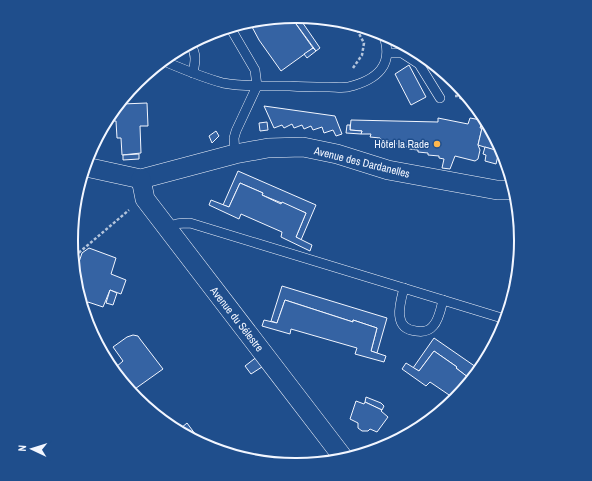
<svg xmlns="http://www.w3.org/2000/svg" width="592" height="481" viewBox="0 0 592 481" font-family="'Archivo Narrow',sans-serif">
<rect width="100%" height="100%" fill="#1f4e8c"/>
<g fill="#3563a3" stroke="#f2f6ff">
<polygon points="298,16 320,48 316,51 291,17"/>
<polygon points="291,17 313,48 281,71 259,40 251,25"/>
<polygon points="313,48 316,51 307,58 304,54"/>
<polygon points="409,65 426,97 411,105 395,74"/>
<polygon points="147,103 148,126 140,126 141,153 122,155 121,138 117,138 116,121 111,121 122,104"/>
<polygon points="264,106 335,116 342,134 336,136 333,130 324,133 322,127 313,130 311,126 304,129 302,125 294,128 292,124 284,128 282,125 274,128"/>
<polygon points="438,118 468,124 470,118 481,120 482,122 480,128 482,128 478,145 480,150 478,159 475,161 455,156 450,169 442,168 444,159 439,158 439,156 428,155 428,153 418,152 418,150 409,149 409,147 399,146 399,144 390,143 389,141 381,140 380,138 370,137 371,134 361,134 362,131 350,130 351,120 438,122"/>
<polygon points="267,122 268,130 260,131 259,123"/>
<polygon points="347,125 350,125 350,130 362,131 361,134 346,133"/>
<polygon points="482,128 487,130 496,143 494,150 478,145"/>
<polygon points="216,131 219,136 212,143 209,136"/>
<polygon points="485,147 499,151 496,164 485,161 486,155 483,154"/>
<polygon points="139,154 139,159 123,160 123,155"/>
<polygon points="238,171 316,205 301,240 296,237 306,213 262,195 263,193 240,183 229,207 223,205"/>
<polygon points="240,183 263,193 262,195 281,204 282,202 306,213 296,237 312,245 310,251 281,237 282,232 241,214 239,219 209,205 211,200 229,207"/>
<polygon points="89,248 116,258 111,274 126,280 121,294 110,290 103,307 88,302 85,310 77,268 82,253"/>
<polygon points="282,286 387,318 377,353 371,351 377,328 353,320 353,322 285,300 277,323 271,321"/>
<polygon points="110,290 117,293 113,305 106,303"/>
<polygon points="285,300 353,322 353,320 377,328 371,351 386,356 384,362 355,354 357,348 291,329 290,334 262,326 264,320 277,323"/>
<polygon points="133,335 138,336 140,339 163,369 132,391 116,367 123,361 113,347 127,337"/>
<polygon points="434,338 476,367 469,378 456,368 457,367 434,351 419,371 413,368"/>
<polygon points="434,351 457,367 456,368 469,378 455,399 430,382 426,386 402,369 406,363 419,371"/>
<polygon points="258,356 265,365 251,374 245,366"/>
<polygon points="366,397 381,403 384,406 382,410 365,402"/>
<polygon points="356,401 364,404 365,402 382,410 381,411 388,417 377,432 370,429 368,431 362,431 358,428 358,423 350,419"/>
<polygon points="187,423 201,442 181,428"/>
</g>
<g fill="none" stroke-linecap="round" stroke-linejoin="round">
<g stroke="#f2f6ff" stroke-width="10">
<g id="lane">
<polyline points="231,29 255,70 257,86 236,131 234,138 235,154"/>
<path d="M191,46C197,54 195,63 193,73"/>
<polyline points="388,53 402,53 419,64 440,98"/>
<path d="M166,62C185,70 204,78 223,83C243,87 270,86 290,86C303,87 316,87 329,87C335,87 342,88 348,87C377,80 395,65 383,34"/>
<path d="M167,228C174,223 181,223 190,223L505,319"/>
<path d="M404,288C400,303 392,329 416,331C422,332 429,331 433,326C439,320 441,308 443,300"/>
</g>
</g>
<g stroke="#f2f6ff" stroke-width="20">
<g id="street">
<polyline points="86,167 141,179 235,154 268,148 303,147 337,154 388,170 497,190 510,190"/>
<polyline points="141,179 145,199 342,456"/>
</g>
</g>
<g stroke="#b3c4dc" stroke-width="2.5" stroke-dasharray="3 2" stroke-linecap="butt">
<polyline points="353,68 362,55 364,43 356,28"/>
<polyline points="455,96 457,96 469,103"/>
<polyline points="75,256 129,210"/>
</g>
<use href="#lane" stroke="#1f4e8c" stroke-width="9"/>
<use href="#street" stroke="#1f4e8c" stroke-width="19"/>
</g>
<circle fill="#ffb74d" stroke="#1f4e8c" stroke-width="1.5" cx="437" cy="144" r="4"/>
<g text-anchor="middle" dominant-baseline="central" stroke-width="3" stroke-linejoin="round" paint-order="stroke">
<g font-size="11" fill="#f2f6ff" stroke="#1f4e8c" text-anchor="end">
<text x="429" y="144">Hôtel la Rade</text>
</g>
<g font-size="11" fill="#f2f6ff" stroke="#1f4e8c">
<text transform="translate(362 162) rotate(14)">Avenue des Dardanelles</text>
<text transform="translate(237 319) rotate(52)">Avenue du Sélestre</text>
</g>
</g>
<path d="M0 0H592V481H0ZM295 23H297A217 217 0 0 1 514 240V241A217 217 0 0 1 297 458H295A217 217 0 0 1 78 241V240A217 217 0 0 1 295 23Z" fill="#1f4e8c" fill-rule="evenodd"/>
<path fill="none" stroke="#f2f6ff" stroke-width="2" d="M295 23H297A217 217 0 0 1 514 240V241A217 217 0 0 1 297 458H295A217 217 0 0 1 78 241V240A217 217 0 0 1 295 23Z"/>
<g transform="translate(32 449) rotate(274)" stroke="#1f4e8c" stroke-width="3" paint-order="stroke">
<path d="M0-3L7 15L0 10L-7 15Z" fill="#f2f6ff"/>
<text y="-6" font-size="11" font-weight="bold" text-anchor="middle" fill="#f2f6ff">N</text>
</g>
</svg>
